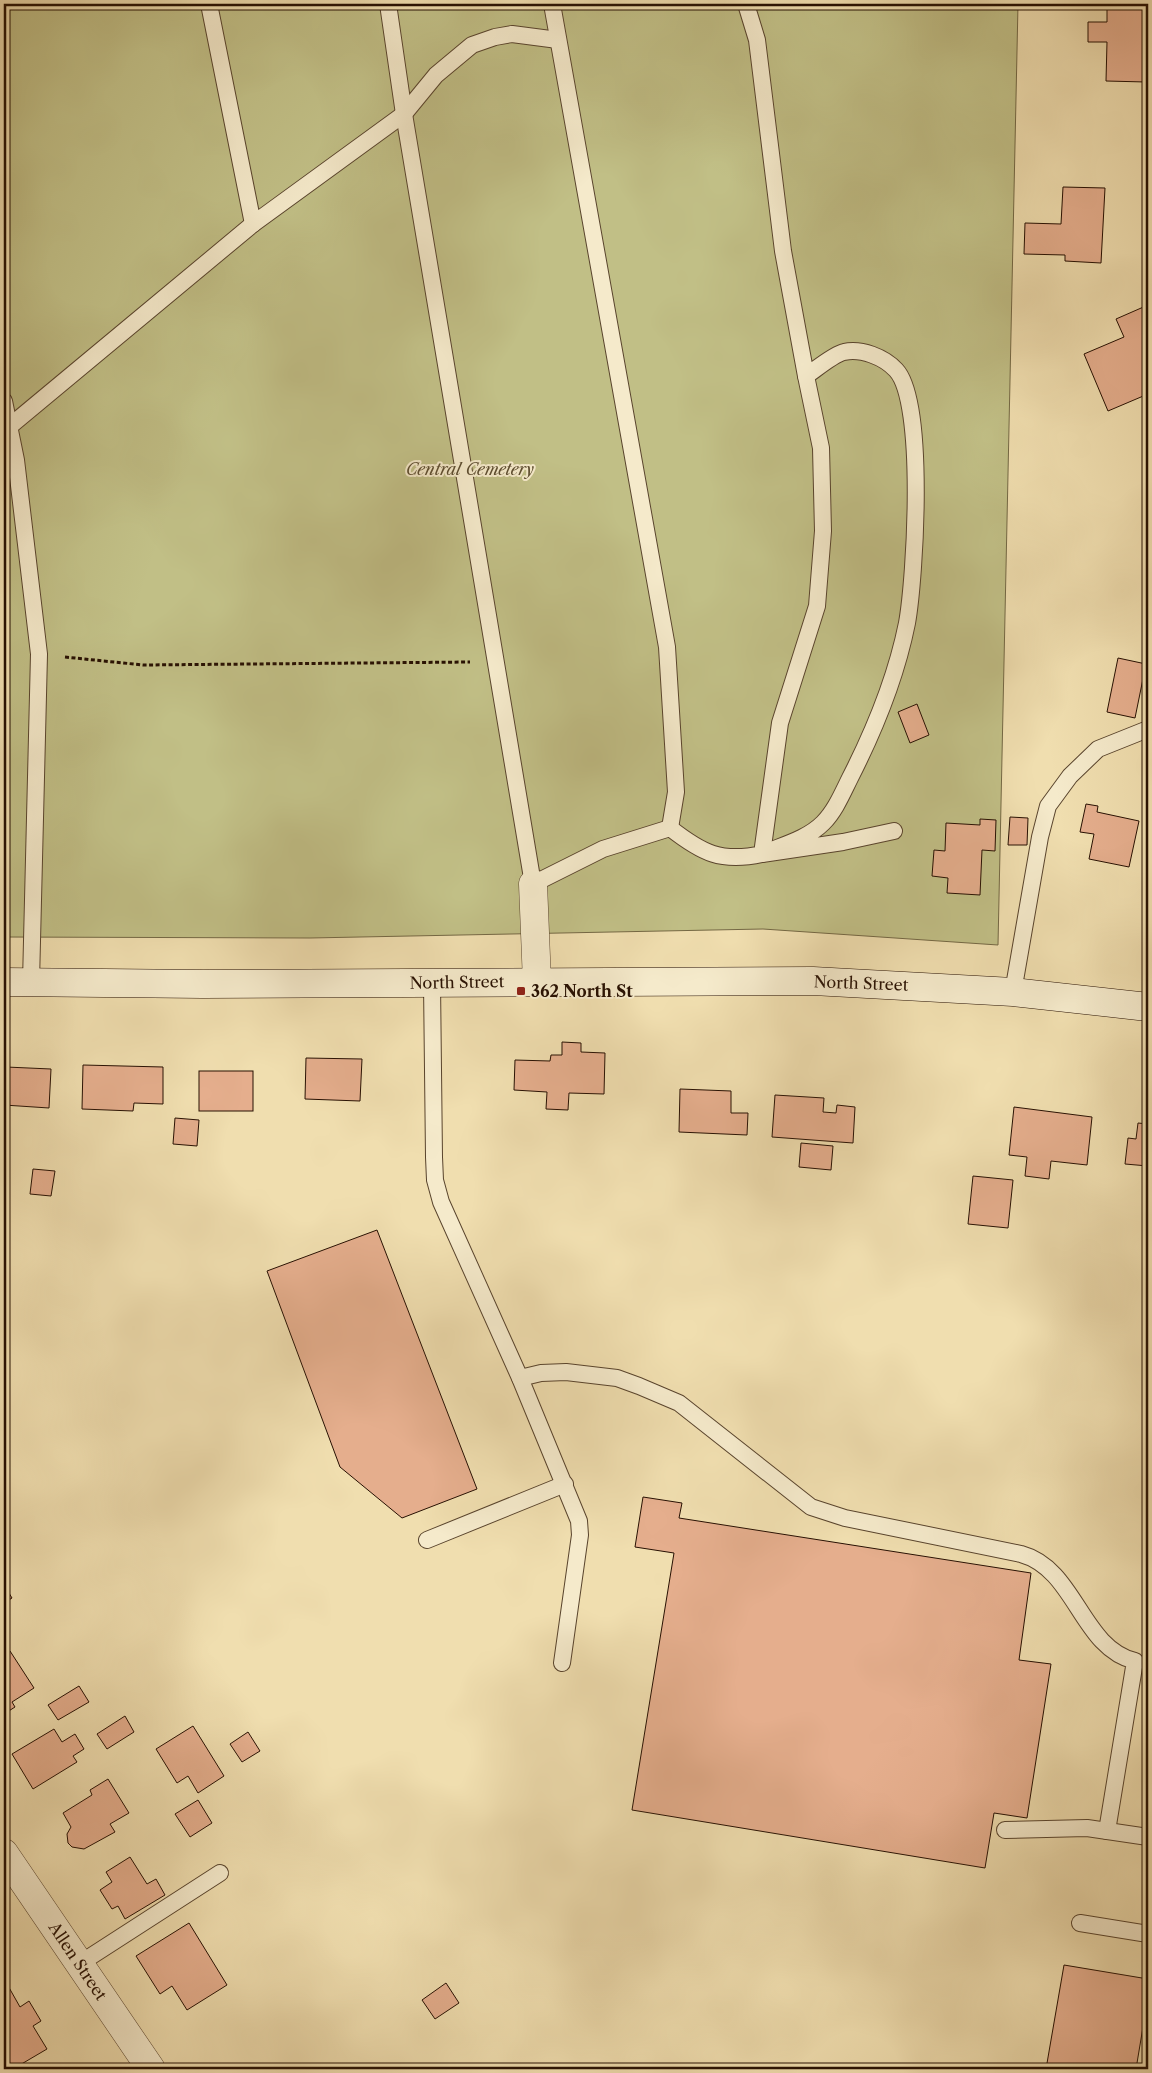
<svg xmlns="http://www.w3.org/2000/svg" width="1152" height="2073" viewBox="0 0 1152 2073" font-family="'Libre Caslon Text',serif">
<rect width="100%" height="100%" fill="#f0deaf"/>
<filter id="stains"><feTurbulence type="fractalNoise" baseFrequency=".004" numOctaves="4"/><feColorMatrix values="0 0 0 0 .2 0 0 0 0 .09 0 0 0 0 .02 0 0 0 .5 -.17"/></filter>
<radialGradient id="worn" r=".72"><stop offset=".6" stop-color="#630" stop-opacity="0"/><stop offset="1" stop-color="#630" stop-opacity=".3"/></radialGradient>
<polygon fill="#c1bf86" stroke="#746844" points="4,4 1018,4 998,945 763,929 310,938 4,937"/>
<g fill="#e5ae8d" stroke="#271002">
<polygon points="1107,4 1148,4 1146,82 1106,81 1107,42 1088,42 1088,22 1107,22"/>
<polygon points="1063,187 1105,188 1101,263 1065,261 1065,255 1024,254 1025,223 1061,224"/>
<polygon points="1148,305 1148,394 1108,411 1084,354 1124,337 1116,319"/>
<polygon points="1118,658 1146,664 1135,718 1107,712"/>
<polygon points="917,704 929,735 910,743 898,712"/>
<polygon points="1086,804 1098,806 1097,812 1139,821 1129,867 1089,859 1094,834 1080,832"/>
<polygon points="1010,817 1028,818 1027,845 1008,845"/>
<polygon points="980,819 996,820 995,851 982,850 980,895 947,893 948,878 932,876 934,850 945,851 946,823 980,825"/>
<polygon points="562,1042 581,1043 581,1052 605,1053 604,1094 569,1093 568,1110 546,1109 547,1092 514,1090 515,1060 550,1061 551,1055 562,1055"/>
<polygon points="306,1058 362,1059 360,1101 305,1099"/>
<polygon points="83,1065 163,1067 163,1104 134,1103 133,1111 82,1109"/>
<polygon points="6,1067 51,1069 49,1108 4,1105"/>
<rect x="199" y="1071" width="54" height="40"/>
<polygon points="680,1089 731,1091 731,1113 748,1113 747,1135 679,1132"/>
<polygon points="775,1095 824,1098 823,1112 836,1113 837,1105 855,1107 853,1143 772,1137"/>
<polygon points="1014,1107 1092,1117 1087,1165 1051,1161 1049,1179 1025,1176 1027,1157 1009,1155"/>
<polygon points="175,1118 199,1120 197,1146 173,1144"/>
<polygon points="1138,1123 1148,1124 1148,1166 1125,1164 1128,1138 1136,1139"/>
<polygon points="801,1143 833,1146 831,1170 799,1167"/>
<polygon points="33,1169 55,1171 51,1196 30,1194"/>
<polygon points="973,1176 1013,1180 1008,1228 968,1224"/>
<polygon points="377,1230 477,1489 402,1518 340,1467 267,1271"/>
<polygon points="643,1497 682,1503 679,1518 1031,1573 1019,1660 1051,1664 1027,1818 994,1813 985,1868 632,1810 674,1553 635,1547"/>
<polygon points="4,1585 12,1598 4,1603"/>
<polygon points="10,1651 34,1688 12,1702 15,1707 4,1714 9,1721 4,1724 4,1655"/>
<polygon points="79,1686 89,1702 58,1720 48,1705"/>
<polygon points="125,1716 134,1732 107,1749 97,1734"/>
<polygon points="193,1726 224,1776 198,1793 188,1776 177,1783 156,1749"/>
<polygon points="54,1729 62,1742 75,1734 84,1749 73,1756 77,1762 33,1789 12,1754"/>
<polygon points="248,1732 260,1751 242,1762 230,1744"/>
<polygon points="108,1779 129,1813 110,1824 115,1832 84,1849 72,1847 68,1843 67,1834 71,1827 63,1813 92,1795 90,1790"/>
<polygon points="198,1800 212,1823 190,1837 175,1814"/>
<polygon points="130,1857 147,1884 156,1879 165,1895 125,1919 118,1906 112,1909 100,1890 112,1882 106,1872"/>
<polygon points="189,1923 227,1985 187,2010 172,1986 160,1994 136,1956"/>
<polygon points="1064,1965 1148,1979 1148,1997 1136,2069 1046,2069"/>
<polygon points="446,1983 459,2003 435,2019 422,2000"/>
<polygon points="7,1984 20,2007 29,2001 41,2021 33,2026 47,2049 13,2069 8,2069 4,2062 4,1986"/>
</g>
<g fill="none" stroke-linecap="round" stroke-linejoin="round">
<g stroke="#59442d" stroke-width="18">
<g id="service">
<polyline points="209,4 253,224 404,114 436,75 472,45 495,37 512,34 558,40"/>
<path d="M388,4L404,114L533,884L603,849L670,828C702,853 721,863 762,854L780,723L817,606L823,531L821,448L806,376"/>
<polyline points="552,4 667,647 676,792 670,828"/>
<path d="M746,4L757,40L783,251L806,376C815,370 834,354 844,352C861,348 884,357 896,370C926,402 915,578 907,623C896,678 875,729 850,778C842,794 835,811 823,823C807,839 783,845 762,854L843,842L894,831"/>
<polyline points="4,401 16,460 39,654 31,982"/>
<polyline points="4,431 253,224"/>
<polyline points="432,983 434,1157 435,1180 441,1202 520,1378 579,1521 580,1535 562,1663"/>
<polyline points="1013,992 1040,837 1048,806 1070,776 1098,749 1148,729"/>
<path d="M520,1378L541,1373L566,1372L617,1378L639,1386L679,1403L811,1507L845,1518L1021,1554C1076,1569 1081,1648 1135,1661L1107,1831"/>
<polyline points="427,1540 565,1484"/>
<polyline points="1005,1830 1087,1828 1148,1837"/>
<polyline points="1080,1923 1148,1934"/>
<polyline points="79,1964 220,1873"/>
</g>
</g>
<g stroke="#59442d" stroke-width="29">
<polyline id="minor" points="533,884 537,982"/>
</g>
<g stroke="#59442d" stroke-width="29">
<polyline id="tertiary" points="4,1853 151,2069"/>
</g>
<g stroke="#271002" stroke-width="29">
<polyline id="secondary" points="4,982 203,984 813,981 1013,992 1148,1007"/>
</g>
<polyline stroke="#271002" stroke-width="3" stroke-dasharray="4 2.5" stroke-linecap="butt" points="65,657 143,665 470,662"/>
<use href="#service" stroke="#f5eacb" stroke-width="16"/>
<use href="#minor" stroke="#f5eacb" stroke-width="28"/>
<use href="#tertiary" stroke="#f5eacb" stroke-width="28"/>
<use href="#secondary" stroke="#f5eacb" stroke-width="28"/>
</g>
<rect fill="#8f2418" stroke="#f5eacb" stroke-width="2" x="516" y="986" width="10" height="10" rx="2.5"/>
<g text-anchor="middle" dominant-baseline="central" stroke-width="4" stroke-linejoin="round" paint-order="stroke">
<g font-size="16" font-style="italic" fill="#5d4d30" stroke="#f5eacb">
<text x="470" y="469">Central Cemetery</text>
</g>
<g font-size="16" fill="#271002" stroke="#f5eacb">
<text transform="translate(457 982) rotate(-1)">North Street</text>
<text transform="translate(861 983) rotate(2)">North Street</text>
<text transform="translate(78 1961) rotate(56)">Allen Street</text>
</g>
<g font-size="16" font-weight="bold" fill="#271002" stroke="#f5eacb" text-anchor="start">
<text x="531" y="991">362 North St</text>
</g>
</g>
<rect width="1152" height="2073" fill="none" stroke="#f0deaf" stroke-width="20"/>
<rect x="5" y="5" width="1142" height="2063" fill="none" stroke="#271002" stroke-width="2.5"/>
<rect x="10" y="10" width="1132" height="2053" fill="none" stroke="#271002"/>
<rect width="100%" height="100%" filter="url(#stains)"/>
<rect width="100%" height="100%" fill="url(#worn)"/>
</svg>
